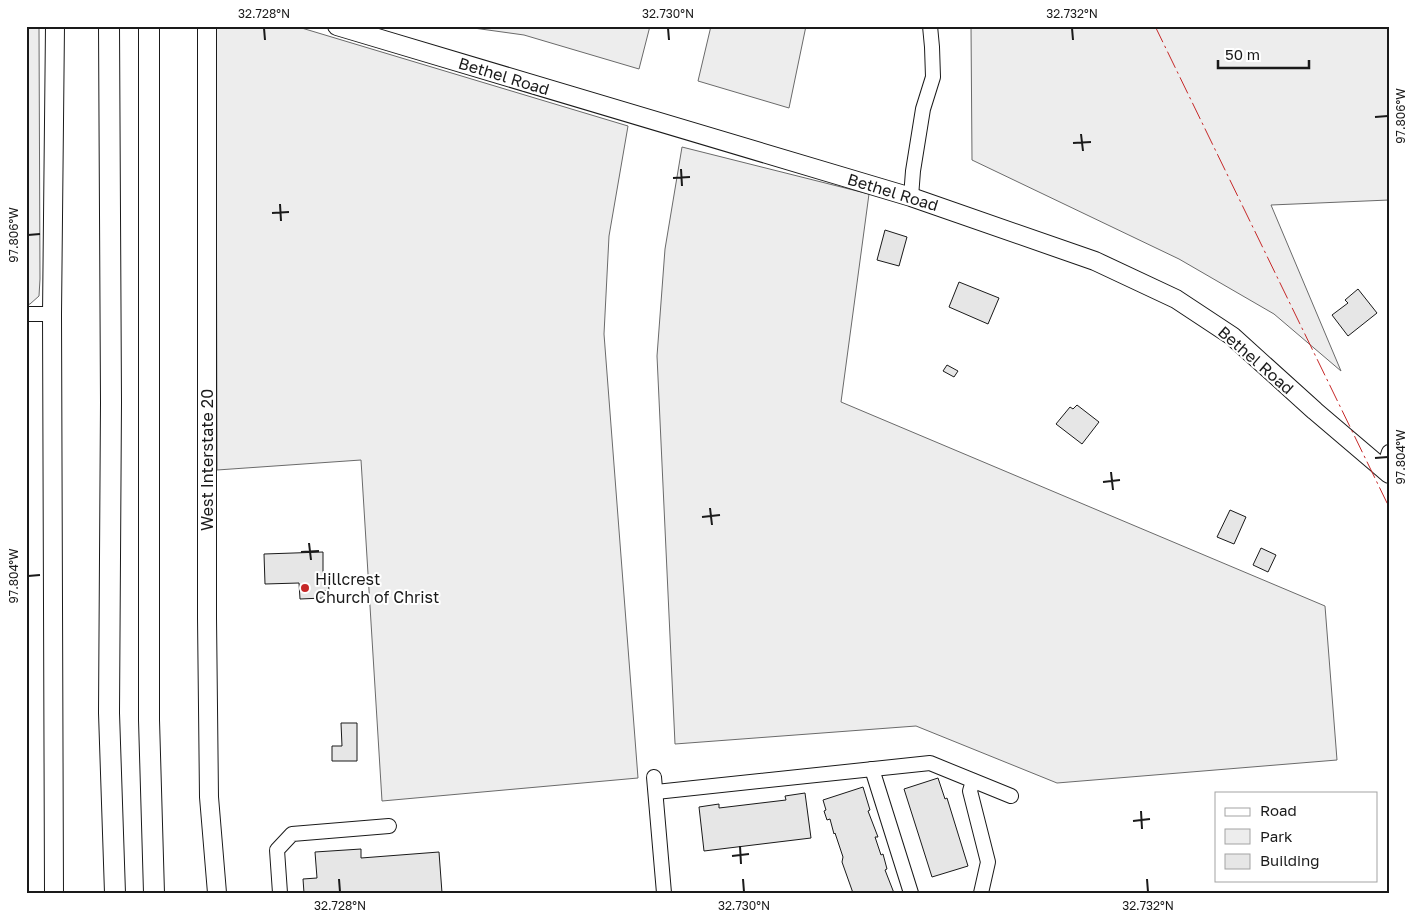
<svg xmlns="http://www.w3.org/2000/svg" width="1415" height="919" viewBox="0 0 1415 919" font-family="'Golos Text',sans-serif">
<rect width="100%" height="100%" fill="#fff"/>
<g fill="#ededed" stroke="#6a6a6a">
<polygon points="26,26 39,26 40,279 39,296 30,304 26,305"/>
<polygon points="216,26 295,26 628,126 609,236 604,334 638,778 382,801 361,460 217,470"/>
<polygon points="459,26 650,26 639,69 524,35"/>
<polygon points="711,26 806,26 789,108 698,81"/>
<polygon points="971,26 1389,26 1389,200 1271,205 1341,371 1274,314 1179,259 972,160"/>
<polygon points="682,147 869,194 841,402 1325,606 1337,760 1057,783 916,726 675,744 657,356 665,249"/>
</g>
<g fill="#e6e6e6" stroke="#1a1a1a">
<polygon points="885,230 907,237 899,266 877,260"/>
<polygon points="959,282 999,298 988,324 949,307"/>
<polygon points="1358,289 1377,313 1348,336 1332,315 1348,303 1345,300"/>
<polygon points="947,365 958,371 954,377 943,371"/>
<polygon points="1077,405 1099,422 1082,444 1056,424 1070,407 1073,409"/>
<polygon points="1230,510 1246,517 1234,544 1217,537"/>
<polygon points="1261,548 1276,555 1268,572 1253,565"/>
<polygon points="323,552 323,580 328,580 329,590 323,591 323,598 300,599 299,583 265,584 264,554"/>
<polygon points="341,723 357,723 357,761 332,761 332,746 342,746"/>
<polygon points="938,778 945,799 947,798 968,866 932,877 904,789"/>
<polygon points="863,787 870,810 868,811 878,837 875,837 881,855 883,854 887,869 885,870 894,893 853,893 842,862 843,857 835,833 834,834 830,819 827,820 824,811 826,810 823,800"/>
<polygon points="805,793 811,838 704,851 699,807 719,804 719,808 786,800 785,796"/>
<polygon points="361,849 361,858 439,852 442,893 304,893 303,879 317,878 315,852"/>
</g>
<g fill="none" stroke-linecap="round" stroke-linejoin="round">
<g stroke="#1a1a1a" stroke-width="16">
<g id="minor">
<polyline points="911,197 913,171 923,109 933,77 932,47 930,26"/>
<polyline points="26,314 52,314"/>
<polyline points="1383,470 1389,452"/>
<polyline points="872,769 911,893"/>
<polyline points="654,777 664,893"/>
<polyline points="973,781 970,791 988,862 981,893"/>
<polyline points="656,792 930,763 1011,796"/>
<polyline points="280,893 277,850 292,834 389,826"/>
</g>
</g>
<g stroke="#1a1a1a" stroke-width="20">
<g id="major">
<polyline points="207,26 207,618 209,797 217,893"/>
<polyline points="337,26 911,197 1095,261 1176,299 1232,336 1315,411 1389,474"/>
<polyline points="54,893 52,314 55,26"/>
</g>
</g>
<g stroke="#1a1a1a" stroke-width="22">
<g id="highway">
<polyline points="109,26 111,402 109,713 115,893"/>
<polyline points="149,26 149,720 154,893"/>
</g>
</g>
<use href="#minor" stroke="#fff" stroke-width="14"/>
<use href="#major" stroke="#fff" stroke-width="18"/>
<use href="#highway" stroke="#fff" stroke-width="20"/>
<polyline stroke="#c62828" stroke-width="1" stroke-dasharray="18 4 2.5 4" stroke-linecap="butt" points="1155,26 1389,507"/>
</g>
<path fill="none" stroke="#1a1a1a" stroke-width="2" d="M264,28L265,40M668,28L669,40M1072,28L1073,40M1375,117L1388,116M1081,134L1083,151M1073,143L1091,142M681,169L682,186M673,178L690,177M280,204L281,221M272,213L289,212M28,235L40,234M1375,458L1388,457M1111,472L1113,490M1103,482L1120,480M710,508L712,525M702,517L720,515M309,543L311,560M301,552L319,551M28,576L40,575M1141,811L1142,829M1133,821L1150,819M740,846L741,864M732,856L749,854M339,879L340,892M743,879L744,892M1147,879L1148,892"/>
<circle fill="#c62828" stroke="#fff" stroke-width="2" cx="305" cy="588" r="5"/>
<g text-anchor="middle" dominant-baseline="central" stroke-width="4" stroke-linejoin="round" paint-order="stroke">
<g font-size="16" fill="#1a1a1a" stroke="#fff">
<text transform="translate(504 76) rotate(17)">Bethel Road</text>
<text transform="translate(893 192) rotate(17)">Bethel Road</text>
<text transform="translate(1256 360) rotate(41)">Bethel Road</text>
<text transform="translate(207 460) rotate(-90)">West Interstate 20</text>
</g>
<g font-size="16" fill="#1a1a1a" stroke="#fff" text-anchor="start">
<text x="315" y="579">Hillcrest<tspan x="315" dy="18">Church of Christ</tspan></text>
</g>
</g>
<rect width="1415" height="919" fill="none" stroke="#ffffff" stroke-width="55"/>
<rect x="1215" y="792" width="162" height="90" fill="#ffffff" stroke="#a3a3a3"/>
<rect x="1225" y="808" width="25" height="8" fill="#ffffff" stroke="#a3a3a3"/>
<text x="1260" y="816" font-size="15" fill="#1a1a1a">Road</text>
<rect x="1225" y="829" width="25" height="15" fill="#ededed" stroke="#a3a3a3"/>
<text x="1260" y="842" font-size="15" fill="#1a1a1a">Park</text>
<rect x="1225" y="854" width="25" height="15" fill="#e6e6e6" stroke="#a3a3a3"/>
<text x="1260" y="866" font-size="15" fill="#1a1a1a">Building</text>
<path d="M1218 60v8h91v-8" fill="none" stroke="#1a1a1a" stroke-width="2.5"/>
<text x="1225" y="60" font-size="15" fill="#1a1a1a" stroke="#ffffff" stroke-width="4" paint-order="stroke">50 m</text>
<rect x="28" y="28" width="1360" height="864" fill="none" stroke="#1a1a1a" stroke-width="2"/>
<g font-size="12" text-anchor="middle" fill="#1a1a1a">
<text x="264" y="18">32.728°N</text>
<text x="668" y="18">32.730°N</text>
<text x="1072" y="18">32.732°N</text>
<text transform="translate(1401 116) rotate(-90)" y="4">97.806°W</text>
<text transform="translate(14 235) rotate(-90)" y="4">97.806°W</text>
<text transform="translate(1401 457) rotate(-90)" y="4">97.804°W</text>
<text transform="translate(14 576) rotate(-90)" y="4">97.804°W</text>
<text x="340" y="910">32.728°N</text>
<text x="744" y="910">32.730°N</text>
<text x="1148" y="910">32.732°N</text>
</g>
</svg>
